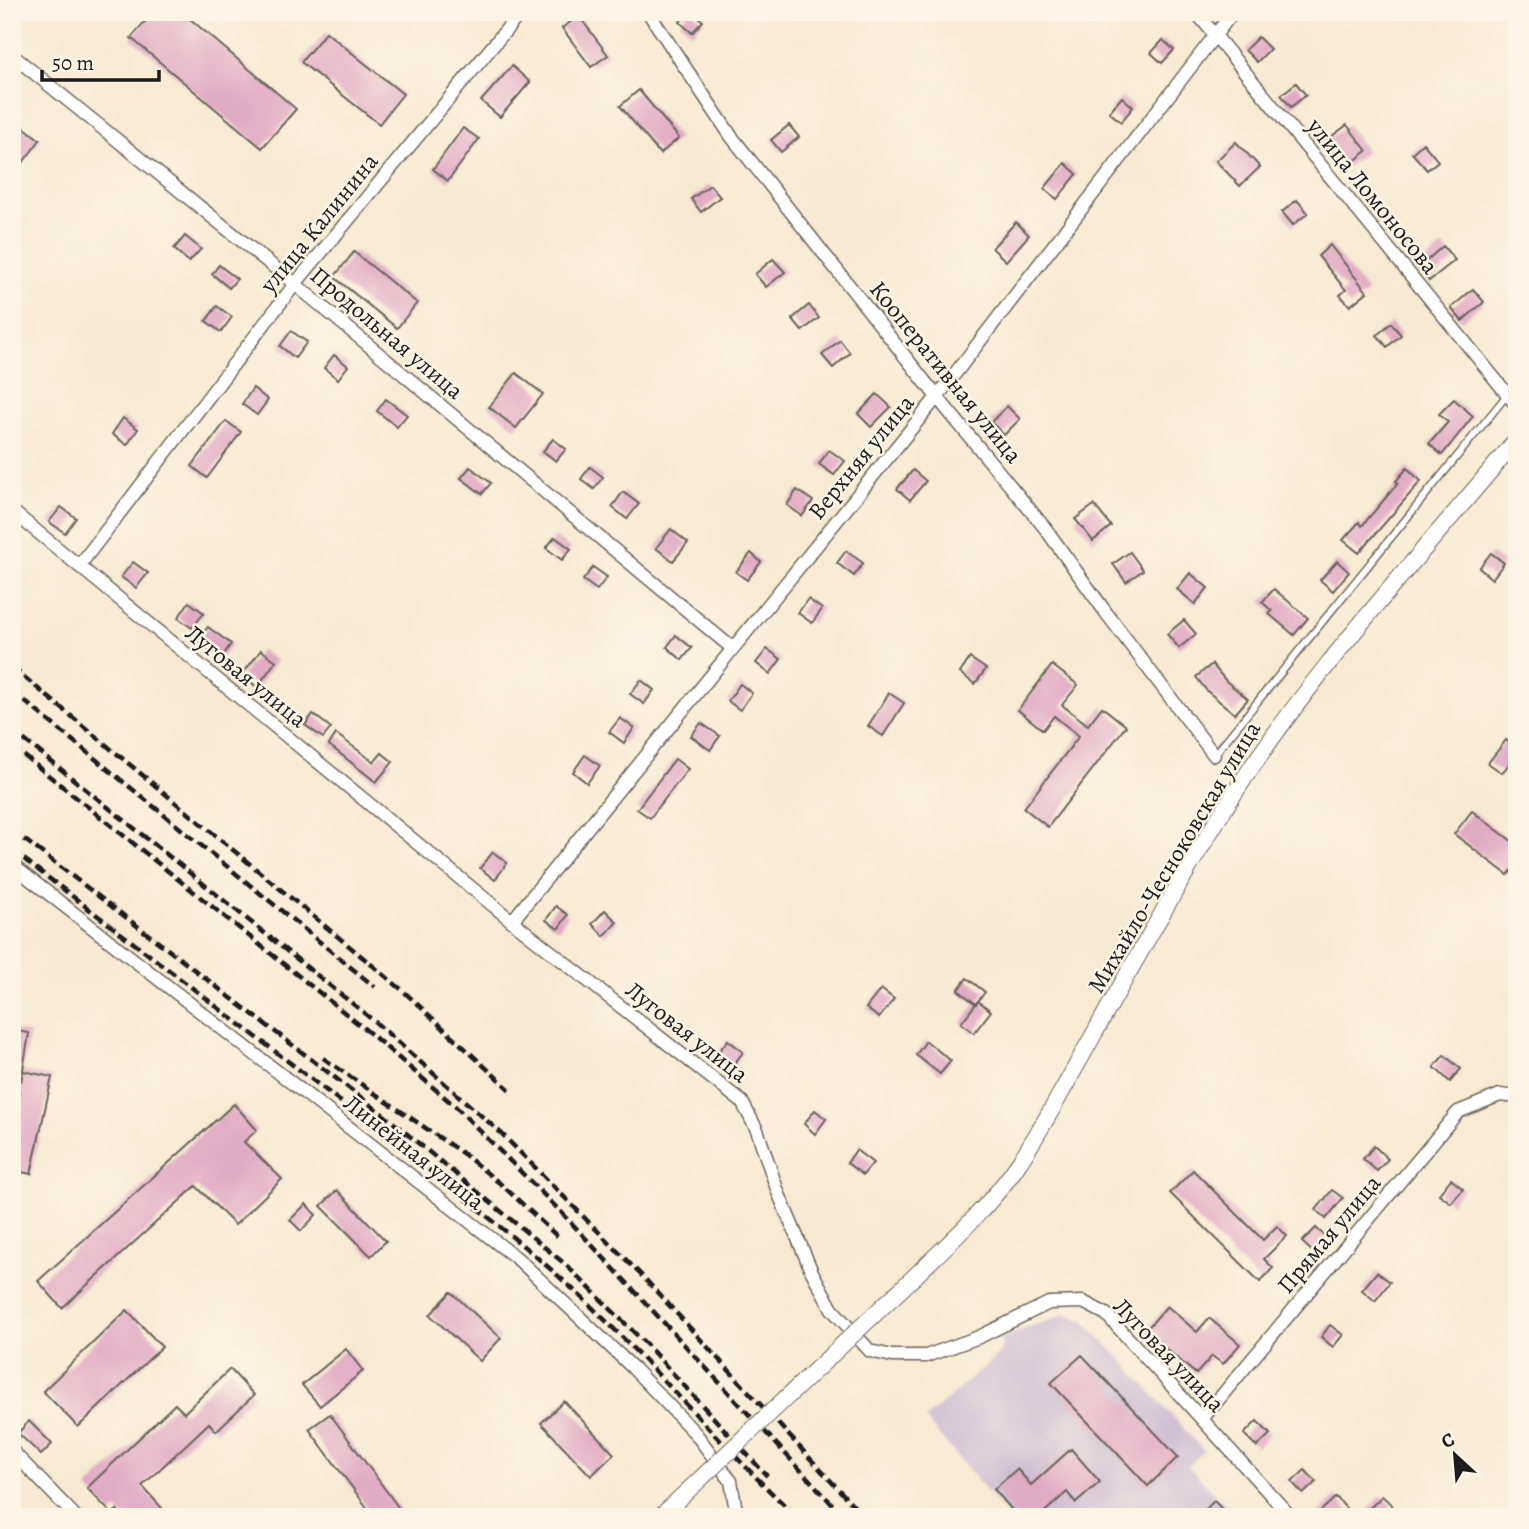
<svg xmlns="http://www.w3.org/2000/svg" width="1529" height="1529" viewBox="0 0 1529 1529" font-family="Alegreya,serif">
<rect width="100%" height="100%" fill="#fcf5e5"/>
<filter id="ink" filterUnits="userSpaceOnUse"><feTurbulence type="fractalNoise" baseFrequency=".0143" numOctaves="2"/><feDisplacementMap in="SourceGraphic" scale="14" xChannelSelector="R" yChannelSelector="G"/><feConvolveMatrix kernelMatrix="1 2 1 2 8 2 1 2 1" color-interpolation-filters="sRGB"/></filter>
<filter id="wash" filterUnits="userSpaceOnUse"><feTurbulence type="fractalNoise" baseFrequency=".00686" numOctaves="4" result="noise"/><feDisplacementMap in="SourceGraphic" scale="28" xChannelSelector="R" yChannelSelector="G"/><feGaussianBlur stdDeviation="1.57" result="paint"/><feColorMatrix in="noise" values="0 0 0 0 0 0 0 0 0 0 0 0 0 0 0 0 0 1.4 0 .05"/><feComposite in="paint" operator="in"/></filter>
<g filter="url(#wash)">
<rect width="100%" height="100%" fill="#f7ead2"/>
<polygon fill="#cdbed2" points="1065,1314 1082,1320 1116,1353 1204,1451 1188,1466 1237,1517 1009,1517 925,1419 1002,1351 1001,1338"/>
<g id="blocks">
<g fill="#e1abc4">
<polygon points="153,12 182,12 296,109 262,148 131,38"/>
<polygon points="688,12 692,12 703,21 692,33 680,22"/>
<polygon points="579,16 608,55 591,67 562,28"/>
<polygon points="326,32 403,94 379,124 301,62"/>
<polygon points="1258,37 1270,49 1257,62 1245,50"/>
<polygon points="1163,40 1174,50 1162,63 1151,53"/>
<polygon points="512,66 530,82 500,117 481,101"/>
<polygon points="1296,83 1306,95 1291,107 1281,95"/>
<polygon points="639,90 679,138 660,154 620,106"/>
<polygon points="1122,97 1133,107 1121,122 1109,112"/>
<polygon points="12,118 40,140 12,177"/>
<polygon points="789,125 799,137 781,152 771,140"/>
<polygon points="1347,125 1367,151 1345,168 1324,142"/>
<polygon points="463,128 479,139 448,181 433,169"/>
<polygon points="1236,142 1260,167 1240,186 1216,161"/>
<polygon points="1423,143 1438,161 1427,170 1412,153"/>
<polygon points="1065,163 1077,174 1057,199 1044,189"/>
<polygon points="710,185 720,197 701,212 691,199"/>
<polygon points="1297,200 1308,213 1293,225 1282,212"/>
<polygon points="1016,222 1029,235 1006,261 992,248"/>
<polygon points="185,236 201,249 189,262 174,249"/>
<polygon points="1330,245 1367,292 1350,306 1340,295 1346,290 1318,256"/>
<polygon points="1443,246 1455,260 1429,281 1418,268"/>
<polygon points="354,252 417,303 397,328 334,277"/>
<polygon points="773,259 785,272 766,287 755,274"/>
<polygon points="219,265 237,279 229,288 212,274"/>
<polygon points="1473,289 1484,302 1462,321 1451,308"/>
<polygon points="809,305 819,318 802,331 792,319"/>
<polygon points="217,306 232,317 221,332 206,321"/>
<polygon points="1391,323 1401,335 1387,347 1377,335"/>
<polygon points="291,331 307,342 295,358 280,346"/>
<polygon points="840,340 850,353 833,368 822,355"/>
<polygon points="334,355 348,366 338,379 324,368"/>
<polygon points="516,373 543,394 516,428 489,407"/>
<polygon points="253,388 268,400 257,415 242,404"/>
<polygon points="877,394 891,407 871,427 858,414"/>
<polygon points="386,399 407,415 397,427 377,411"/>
<polygon points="1454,399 1473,416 1442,455 1429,444 1448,422 1439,414"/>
<polygon points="1007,406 1020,419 1004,435 991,422"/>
<polygon points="123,418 138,429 127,445 112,434"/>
<polygon points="226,421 241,432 207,478 192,466"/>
<polygon points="553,439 566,449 556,461 543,451"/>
<polygon points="829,450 845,461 834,475 819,464"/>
<polygon points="470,467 491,483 482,494 461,478"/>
<polygon points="590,467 603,477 594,489 581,479"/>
<polygon points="1407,468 1421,481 1359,553 1343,540 1359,522 1362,526 1398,483 1396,481"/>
<polygon points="913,470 926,481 910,500 897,489"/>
<polygon points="797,490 813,501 802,516 787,505"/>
<polygon points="623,492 639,504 627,519 612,507"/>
<polygon points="1094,505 1111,526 1093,541 1075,519"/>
<polygon points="61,507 76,518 65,533 49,522"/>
<polygon points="671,529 688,543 673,561 656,548"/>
<polygon points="555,537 571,549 562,560 546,548"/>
<polygon points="846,551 863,563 854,576 837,563"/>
<polygon points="1130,552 1143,570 1126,582 1113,564"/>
<polygon points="751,553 761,562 747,580 736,572"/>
<polygon points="1491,553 1504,563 1492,579 1479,568"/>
<polygon points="1337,561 1349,572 1333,591 1320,580"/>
<polygon points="133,562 148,573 136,588 121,577"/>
<polygon points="593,567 607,577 597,590 583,580"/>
<polygon points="1190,573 1208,588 1195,604 1177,589"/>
<polygon points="1274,589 1308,618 1294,635 1269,614 1272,611 1262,602"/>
<polygon points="808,599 822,609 812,623 798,613"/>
<polygon points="189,602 204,613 192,628 178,618"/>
<polygon points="1184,620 1196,634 1179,648 1167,634"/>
<polygon points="208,627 231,644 221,658 197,641"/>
<polygon points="676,635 692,648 682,660 667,647"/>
<polygon points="767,649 781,659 770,674 756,663"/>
<polygon points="261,650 276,661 257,687 242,675"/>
<polygon points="970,658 986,669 975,684 960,673"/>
<polygon points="1212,664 1226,681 1248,699 1235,714 1207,691 1196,677"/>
<polygon points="1052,665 1078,685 1062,705 1088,725 1102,707 1126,726 1048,827 1024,808 1079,736 1054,716 1043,730 1018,710"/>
<polygon points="641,680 654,690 644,704 630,694"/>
<polygon points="740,684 752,693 740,710 728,701"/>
<polygon points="889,693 904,703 883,736 868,726"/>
<polygon points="313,714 331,728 323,738 305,725"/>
<polygon points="620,718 634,728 624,743 609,732"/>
<polygon points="701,723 720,736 710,750 691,736"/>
<polygon points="336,734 374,762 382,753 393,762 376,782 329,745"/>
<polygon points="1506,740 1517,749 1517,754 1502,773 1488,763"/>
<polygon points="585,755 600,766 587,783 573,772"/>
<polygon points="675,759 688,769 650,818 637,809"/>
<polygon points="1472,811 1517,845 1517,864 1508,875 1454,834"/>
<polygon points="493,852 507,863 495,880 480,868"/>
<polygon points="556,906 568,915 558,929 546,920"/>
<polygon points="605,910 617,922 604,936 592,924"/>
<polygon points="967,978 985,992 976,1004 958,990"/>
<polygon points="881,989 894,999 879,1018 866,1008"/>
<polygon points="978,1001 991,1011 974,1033 961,1023"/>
<polygon points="12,1030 29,1033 21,1082 23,1071 52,1077 31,1174 12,1170 12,1123 19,1092 12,1092"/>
<polygon points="728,1040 743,1052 732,1067 716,1055"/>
<polygon points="926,1041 951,1061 940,1074 916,1055"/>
<polygon points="1444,1055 1461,1069 1450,1082 1434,1067"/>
<polygon points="234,1104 257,1130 244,1142 282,1179 235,1225 196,1186 62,1308 38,1281"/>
<polygon points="815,1110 826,1119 815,1134 804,1124"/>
<polygon points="1374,1146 1388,1159 1377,1171 1363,1159"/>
<polygon points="856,1150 873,1163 863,1175 847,1163"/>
<polygon points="1193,1170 1263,1240 1277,1226 1287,1236 1264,1259 1273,1268 1260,1282 1170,1193"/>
<polygon points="1451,1179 1463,1189 1451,1203 1439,1194"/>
<polygon points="337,1190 386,1241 371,1256 321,1206"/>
<polygon points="1332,1190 1343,1198 1326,1219 1316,1210"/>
<polygon points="306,1204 316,1215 301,1231 290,1220"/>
<polygon points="1316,1228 1327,1238 1314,1253 1302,1242"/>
<polygon points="1377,1272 1390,1282 1375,1301 1362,1290"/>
<polygon points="451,1292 501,1338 480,1361 430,1315"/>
<polygon points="1167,1306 1197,1332 1209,1318 1240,1344 1223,1364 1212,1356 1196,1374 1145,1331"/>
<polygon points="127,1310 162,1347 78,1427 43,1391"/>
<polygon points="1330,1325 1343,1335 1333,1347 1321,1337"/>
<polygon points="346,1349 363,1371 320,1406 302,1385"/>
<polygon points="1082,1355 1178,1457 1148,1486 1051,1383"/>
<polygon points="230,1369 254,1395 216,1431 209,1423 142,1486 170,1517 123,1517 117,1510 112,1514 87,1488 175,1404 184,1413"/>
<polygon points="564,1401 614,1454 591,1476 541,1423"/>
<polygon points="330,1414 401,1511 392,1517 374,1517 309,1429"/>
<polygon points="29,1421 52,1444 41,1455 18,1433"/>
<polygon points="1257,1421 1270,1434 1257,1447 1244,1434"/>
<polygon points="1071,1449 1100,1482 1076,1503 1067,1492 1039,1517 1018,1517 994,1489 1017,1469 1031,1485"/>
<polygon points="1305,1470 1316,1482 1303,1494 1292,1482"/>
<polygon points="1382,1496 1392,1505 1380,1517 1377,1517 1369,1509"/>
<polygon points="1336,1497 1354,1517 1314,1517"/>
<polygon points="1214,1501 1230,1517 1198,1517"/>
</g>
</g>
</g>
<g filter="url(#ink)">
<use href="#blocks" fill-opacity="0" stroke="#69645c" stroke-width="2"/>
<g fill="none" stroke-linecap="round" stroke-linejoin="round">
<g stroke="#69645c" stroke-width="9">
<polyline id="service" points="1214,755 1507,395"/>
</g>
<g stroke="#69645c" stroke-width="15">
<g id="minor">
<polyline points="648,12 731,136 937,397 1045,528 1107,614 1214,755"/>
<polyline points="1196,12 1517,406"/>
<polyline points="12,55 295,284 732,648"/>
<polyline points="12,511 512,921 742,1102 757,1130 778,1192 812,1272 832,1309 870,1351 892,1356 926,1356 979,1337 1049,1303 1083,1302 1106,1314 1291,1517"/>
<polyline points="79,566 295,284 521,12"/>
<polyline points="12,865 519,1260 632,1367 696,1434 731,1481 737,1517"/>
<polyline points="512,921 937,397 1233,12"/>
<polyline points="1203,1418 1458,1112 1500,1095 1517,1097"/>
<polyline points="12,1451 76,1517"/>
</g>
</g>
<g stroke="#69645c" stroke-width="18">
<path id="tertiary" d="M914,1277C949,1243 987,1209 1015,1169C1043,1128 1066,1084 1090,1041C1134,963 1177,884 1225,808C1308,675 1417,560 1517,439"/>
</g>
<use href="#service" stroke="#fff" stroke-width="6"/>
<use href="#minor" stroke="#fff" stroke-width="12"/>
<use href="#tertiary" stroke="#fff" stroke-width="16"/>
<g stroke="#1c1c1c" stroke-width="4.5" stroke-dasharray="10 5" stroke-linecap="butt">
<polyline points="12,667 401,989 510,1090"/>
<polyline points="12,691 375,987"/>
<polyline points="12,730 374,1021 502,1134 645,1279 864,1517"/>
<polyline points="12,746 366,1030 456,1107 564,1215 844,1517"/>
<polyline points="12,830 389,1119 565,1264 645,1343 767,1476"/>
<path d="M12,850C114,928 217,1007 319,1085C398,1146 479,1207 555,1273C641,1349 713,1439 797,1517"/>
<polyline points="323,1058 465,1155 503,1186 558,1237"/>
</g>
<g stroke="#69645c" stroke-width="18" stroke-linecap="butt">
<polyline id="tertiary-bridge" points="660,1517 914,1277"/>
</g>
<use href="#tertiary-bridge" stroke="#fff" stroke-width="16"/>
</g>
</g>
<g text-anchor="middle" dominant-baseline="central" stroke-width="5" stroke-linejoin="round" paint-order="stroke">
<g font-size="24" fill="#1c1c1c" stroke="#fcf5e5">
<text transform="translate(1373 196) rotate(51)">улица Ломоносова</text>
<text transform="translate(319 223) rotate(-51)">улица Калинина</text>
<text transform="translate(387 333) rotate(40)">Продольная улица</text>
<text transform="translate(946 372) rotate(51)">Кооперативная улица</text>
<text transform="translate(861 457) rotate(-51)">Верхняя улица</text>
<text transform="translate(246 676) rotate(39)">Луговая улица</text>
<text transform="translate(1174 857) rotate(-59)">Михайло-Чесноковская улица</text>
<text transform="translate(687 1032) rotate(38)">Луговая улица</text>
<text transform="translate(414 1152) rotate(38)">Линейная улица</text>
<text transform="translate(1329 1234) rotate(-50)">Прямая улица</text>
<text transform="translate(1169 1355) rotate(46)">Луговая улица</text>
</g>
</g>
<rect width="1529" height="1529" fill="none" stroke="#fcf5e5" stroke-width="42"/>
<g transform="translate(1455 1455) rotate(334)" stroke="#fcf5e5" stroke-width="5" paint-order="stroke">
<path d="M0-5L12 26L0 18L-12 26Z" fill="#1c1c1c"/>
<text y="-10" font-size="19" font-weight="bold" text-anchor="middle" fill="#1c1c1c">С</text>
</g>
<path d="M42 70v10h117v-10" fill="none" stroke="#1c1c1c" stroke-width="3.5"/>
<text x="52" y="70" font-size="21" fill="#1c1c1c" stroke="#fcf5e5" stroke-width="5" paint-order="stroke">50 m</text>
</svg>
